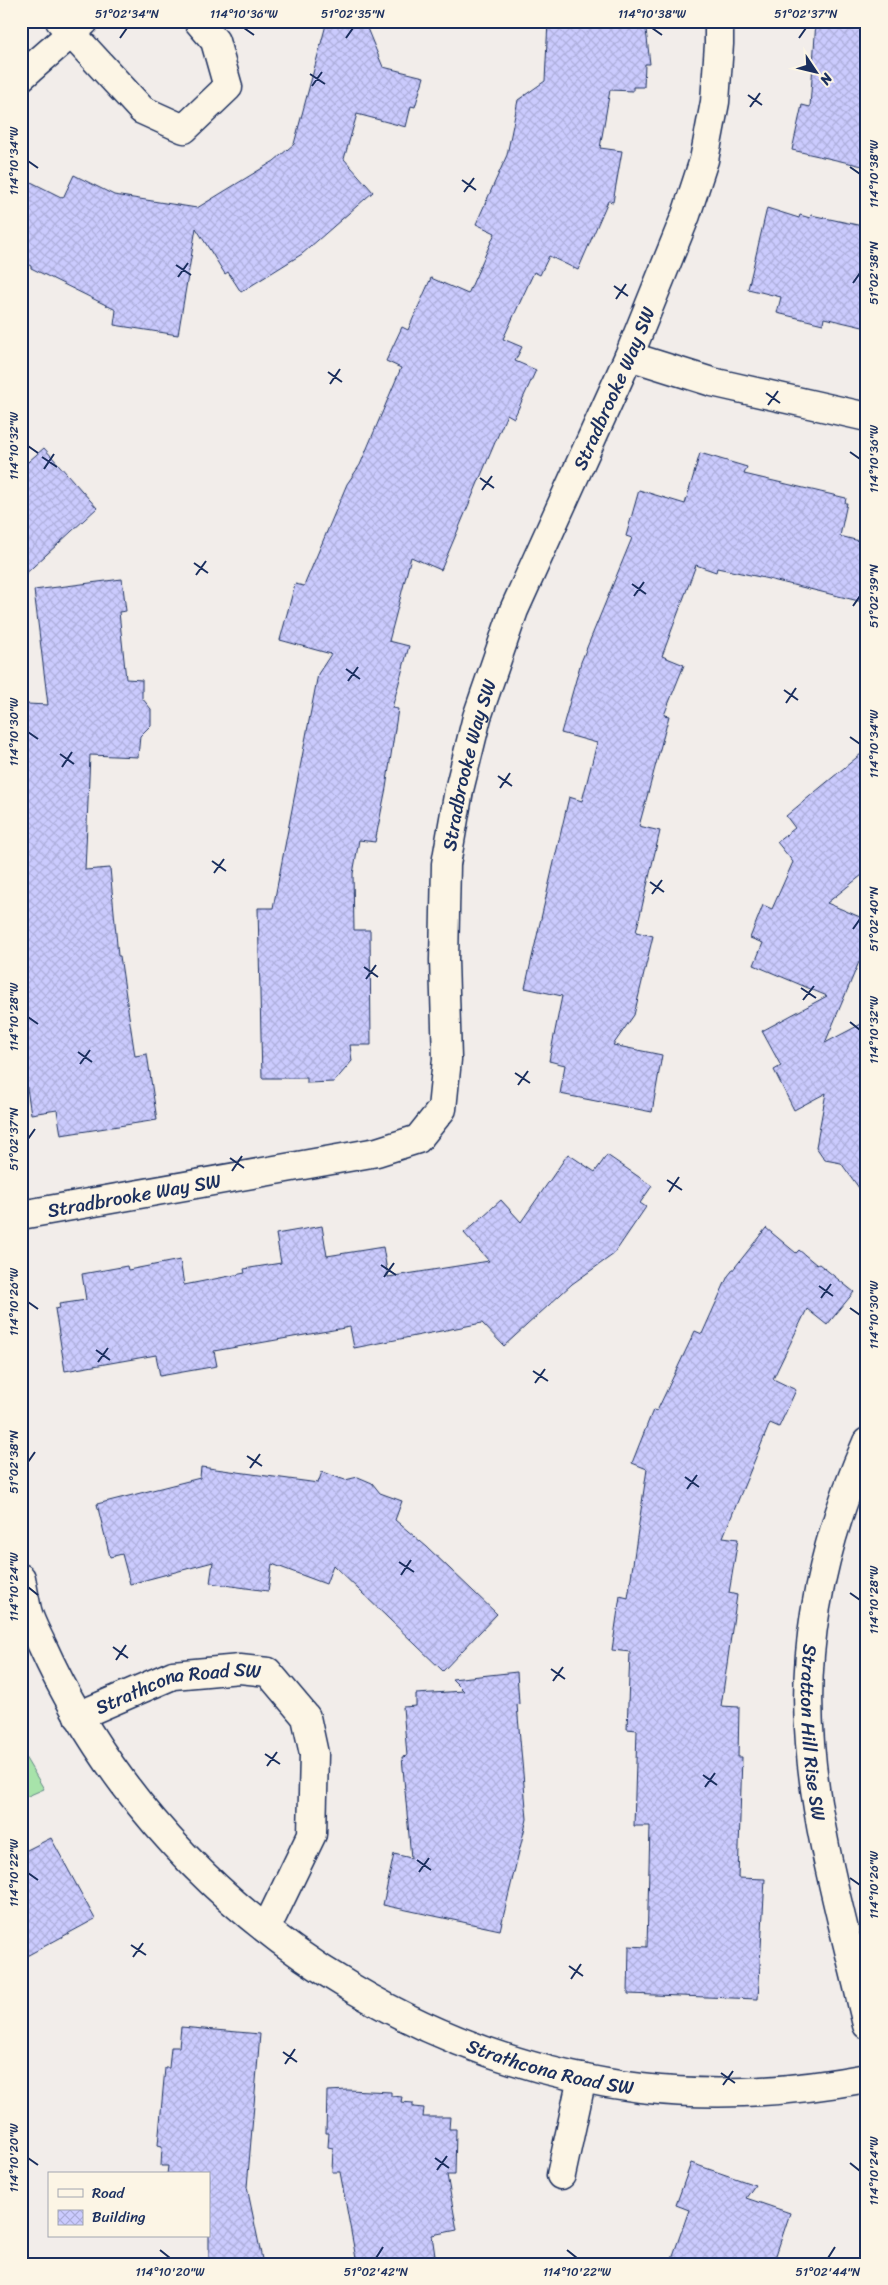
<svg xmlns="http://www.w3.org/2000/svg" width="888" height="2285" viewBox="0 0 888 2285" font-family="Sriracha,sans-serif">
<defs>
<pattern id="building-cross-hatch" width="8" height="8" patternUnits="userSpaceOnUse" patternTransform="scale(1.25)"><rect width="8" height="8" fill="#cbcbfe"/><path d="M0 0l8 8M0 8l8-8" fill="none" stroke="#aeafdc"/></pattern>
</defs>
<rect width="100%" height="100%" fill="#f2edea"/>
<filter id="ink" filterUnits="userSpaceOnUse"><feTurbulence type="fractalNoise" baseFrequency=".02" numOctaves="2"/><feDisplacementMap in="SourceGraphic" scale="10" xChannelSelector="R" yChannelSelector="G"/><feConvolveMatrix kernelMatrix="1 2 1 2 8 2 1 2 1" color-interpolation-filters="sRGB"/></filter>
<g filter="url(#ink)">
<polygon fill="#a7e3aa" stroke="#618984" points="25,1757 44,1789 21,1799 21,1759"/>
<g fill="url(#building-cross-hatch)" stroke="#1b2f5e">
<polygon points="327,21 364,21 383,67 424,77 415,107 411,106 406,127 357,114 344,159 373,192 302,254 241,292 228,272 225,274 196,228 178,335 114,325 116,310 31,268 31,266 21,261 21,198 29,181 63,198 74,175 114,195 197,208 274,161 294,144"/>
<polygon points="548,21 645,21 650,64 645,64 644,87 633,87 633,91 610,90 600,148 622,151 613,202 608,201 578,270 549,256 540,275 534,272 503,339 522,347 515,361 536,370 514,418 507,414 441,570 411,557 389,641 409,646 392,708 398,709 386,788 375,842 359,840 353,874 354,930 370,930 371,1045 350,1045 352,1061 334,1082 307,1083 307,1078 262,1078 258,908 273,908 318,674 331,654 280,640 295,584 304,586 347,484 360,465 401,368 386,361 402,327 408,330 431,278 468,294 495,233 476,224 507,155 518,100 545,81"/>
<polygon points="816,21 867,21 867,167 792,150 802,105 810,107"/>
<polygon points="767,208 799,218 800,215 810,218 811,215 867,227 867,328 824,318 823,324 777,313 781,297 748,289"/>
<polygon points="44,448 97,508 21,578 21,468"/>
<polygon points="700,453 747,467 744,474 846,498 845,503 847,503 840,536 867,543 867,603 760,577 717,568 716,572 696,565 662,656 684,665 664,715 669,716 639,826 660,831 636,932 653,936 634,1015 613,1045 662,1055 652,1112 560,1094 565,1065 549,1061 562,996 525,988 569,797 582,801 597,743 561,733 581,662 632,538 626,536 639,490 685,504"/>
<polygon points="122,579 126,611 119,612 126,679 142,680 142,698 151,709 151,725 140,736 138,757 90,755 85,870 110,868 118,956 120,956 135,1056 147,1054 157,1120 61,1135 57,1110 31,1114 21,1050 21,765 24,765 27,704 48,705 34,590"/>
<polygon points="867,749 867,871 827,903 867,920 867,943 825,1043 867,1021 867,1199 841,1163 825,1160 816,1147 826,1093 794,1110 774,1070 781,1066 762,1031 827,996 754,965 763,943 750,938 763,905 772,909 793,862 777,842 795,828 786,816"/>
<polygon points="568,1154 595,1172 607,1155 652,1186 640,1203 646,1207 614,1254 572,1284 504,1346 482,1323 354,1348 350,1327 214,1351 217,1366 160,1376 156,1355 65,1371 55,1309 60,1308 59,1304 86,1300 82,1274 127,1266 128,1270 180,1260 184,1285 245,1273 244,1269 281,1263 276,1234 322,1226 327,1256 383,1247 388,1277 489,1261 464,1233 501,1200 521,1222"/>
<polygon points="766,1228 796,1253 799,1250 817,1265 819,1264 854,1292 827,1325 807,1309 773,1379 796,1390 779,1427 770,1423 723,1537 738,1539 729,1593 737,1595 721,1706 739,1707 738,1757 742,1757 738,1878 765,1879 758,1999 628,1994 629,1946 647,1947 650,1826 634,1826 637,1730 627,1729 630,1652 612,1650 620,1596 628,1598 647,1469 632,1463 653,1410 657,1411 695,1331 702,1334 728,1276"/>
<polygon points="201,1467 318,1483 322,1472 345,1480 358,1477 372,1483 380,1493 402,1501 395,1520 427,1547 497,1614 443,1671 333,1565 326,1584 272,1564 268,1591 210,1583 213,1562 130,1584 122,1554 110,1557 97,1504 200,1478"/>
<polygon points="517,1672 519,1704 517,1705 527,1819 500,1930 383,1905 394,1854 411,1858 402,1757 407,1756 403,1707 416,1706 416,1694 464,1691 452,1679"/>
<polygon points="51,1838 95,1919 21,1959 21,1853"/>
<polygon points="181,2027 260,2034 247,2187 263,2264 209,2264 209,2174 167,2174 168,2166 161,2166 162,2146 158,2145 165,2068 169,2068 171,2047 179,2047"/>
<polygon points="348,2090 391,2092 391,2096 402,2097 401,2102 413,2103 413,2107 424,2108 423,2117 450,2117 449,2129 456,2129 455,2175 447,2175 457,2230 432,2235 435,2256 425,2258 426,2264 357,2264 340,2172 332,2172 333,2148 328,2147 329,2133 326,2133 327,2091"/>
<polygon points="691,2163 755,2185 746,2198 790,2213 773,2264 670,2264 689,2210 676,2205"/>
</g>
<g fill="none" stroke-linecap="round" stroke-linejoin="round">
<g stroke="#1b2f5e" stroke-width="31">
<g id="minor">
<polyline points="60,21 142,110 184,129 228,87 215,41 198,21"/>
<polyline points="21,77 84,22"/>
<polyline points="629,356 712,382 867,417"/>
<path id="s1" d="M21,1215L377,1152L418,1139L442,1109L447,1059L444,960L446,864L459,790L477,717L514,610L629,356L686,215L704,160L715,102L719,44V21"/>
<path id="s2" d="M867,1442C825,1537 801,1639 810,1743C817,1838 846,1932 867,2025"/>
<path id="s3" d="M21,1578C23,1589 25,1600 27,1610C30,1622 37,1634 42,1645C64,1694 92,1741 124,1784C247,1948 437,2063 641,2088C716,2097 792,2092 867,2078"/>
<path id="s4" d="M78,1716L173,1675L240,1669L268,1672L306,1717L314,1754L312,1834L266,1929"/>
<polyline points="561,2175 582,2078"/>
</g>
</g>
<use href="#minor" stroke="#fcf5e5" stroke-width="28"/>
</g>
</g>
<path fill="none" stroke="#1b2f5e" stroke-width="2" d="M244,28L254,35M652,28L662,35M120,38L127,28M346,38L353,28M799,38L806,28M310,74L325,84M312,86L322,72M748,95L762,105M750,107L760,93M28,161L38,168M850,167L860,174M462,180L476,190M464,192L474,178M176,265L191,275M178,277L188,263M853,283L860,273M614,286L628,296M616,299L626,284M328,372L342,382M330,384L340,369M766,393L780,403M768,405L778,391M28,446L38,453M850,452L860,459M42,457L57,467M44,469L54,454M480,478L494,488M482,490L492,476M194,563L208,573M196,575L206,561M632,584L646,594M634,596L644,582M853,606L860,596M346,669L360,679M348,681L358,667M784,690L798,700M786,703L796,688M28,732L38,739M850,737L860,744M60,754L74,764M62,767L72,752M498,776L512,786M500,788L510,773M212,861L226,871M214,873L224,859M650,882L664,892M652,894L662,880M853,929L860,919M364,967L378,977M366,979L376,965M801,988L816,998M803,1000L814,986M28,1017L38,1024M850,1022L860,1030M78,1052L92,1062M80,1064L90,1050M515,1073L530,1083M518,1085L528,1071M28,1139L35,1129M230,1158L244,1168M232,1171L242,1156M667,1180L682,1190M669,1192L679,1177M381,1265L396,1275M384,1277L394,1263M819,1286L833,1296M821,1298L831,1284M28,1302L38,1309M850,1308L860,1315M96,1350L110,1360M98,1362L108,1348M533,1371L548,1381M535,1383L545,1369M247,1456L262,1466M28,1462L35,1452M250,1468L260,1454M685,1477L699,1487M687,1489L697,1475M399,1562L414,1572M401,1575L411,1560M28,1587L38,1595M850,1593L860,1600M113,1647L128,1658M116,1660L126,1645M551,1669L565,1679M553,1681L563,1667M265,1754L280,1764M267,1766L277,1752M703,1775L717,1785M705,1787L715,1773M417,1860L431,1870M419,1872L429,1858M28,1873L38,1880M850,1878L860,1885M131,1945L146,1955M133,1957L143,1943M569,1966L583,1976M571,1979L581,1964M283,2052L297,2062M285,2064L295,2049M721,2073L735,2083M723,2085L733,2071M28,2158L38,2165M435,2158L449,2168M850,2163L860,2171M437,2170L447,2156M160,2250L170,2258M567,2250L577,2258M376,2258L383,2247M828,2258L835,2247"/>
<g text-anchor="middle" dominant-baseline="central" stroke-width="5" stroke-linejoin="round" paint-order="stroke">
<g font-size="19" fill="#1b2f5e" stroke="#fcf5e5">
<text stroke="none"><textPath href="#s1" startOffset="1195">Stradbrooke Way SW</textPath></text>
<text stroke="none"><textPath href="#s1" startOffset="790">Stradbrooke Way SW</textPath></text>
<text stroke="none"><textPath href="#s1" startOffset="115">Stradbrooke Way SW</textPath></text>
<text stroke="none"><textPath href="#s4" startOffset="106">Strathcona Road SW</textPath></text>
<text stroke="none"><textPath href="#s2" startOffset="299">Stratton Hill Rise SW</textPath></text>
<text stroke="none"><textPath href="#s3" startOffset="755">Strathcona Road SW</textPath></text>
</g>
</g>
<rect width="888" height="2285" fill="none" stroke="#fcf5e5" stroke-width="55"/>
<rect x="48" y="2172" width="162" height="65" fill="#fcf5e5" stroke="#a2a6af"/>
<rect x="58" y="2189" width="25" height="8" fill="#fcf5e5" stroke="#a2a6af"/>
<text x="92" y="2198" font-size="15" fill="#1b2f5e">Road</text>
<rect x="58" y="2210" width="25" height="15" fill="url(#building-cross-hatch)" stroke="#a2a6af"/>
<text x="92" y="2222" font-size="15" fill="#1b2f5e">Building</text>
<g transform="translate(816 72) rotate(125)" stroke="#fcf5e5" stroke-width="4" paint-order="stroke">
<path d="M0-4L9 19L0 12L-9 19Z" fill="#1b2f5e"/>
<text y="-8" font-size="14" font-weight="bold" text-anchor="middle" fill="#1b2f5e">N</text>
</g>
<rect x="28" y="28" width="832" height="2230" fill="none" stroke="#1b2f5e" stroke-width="2"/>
<g font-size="12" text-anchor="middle" fill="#1b2f5e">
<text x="127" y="18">51°02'34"N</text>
<text x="244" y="18">114°10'36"W</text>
<text x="353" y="18">51°02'35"N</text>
<text x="652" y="18">114°10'38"W</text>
<text x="806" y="18">51°02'37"N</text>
<text transform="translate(14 161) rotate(-90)" y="4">114°10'34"W</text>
<text transform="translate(874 174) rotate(-90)" y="4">114°10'38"W</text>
<text transform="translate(874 273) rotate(-90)" y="4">51°02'38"N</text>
<text transform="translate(14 446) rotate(-90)" y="4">114°10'32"W</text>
<text transform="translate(874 459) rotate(-90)" y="4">114°10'36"W</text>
<text transform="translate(874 596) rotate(-90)" y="4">51°02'39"N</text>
<text transform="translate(14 732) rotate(-90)" y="4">114°10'30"W</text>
<text transform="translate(874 744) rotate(-90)" y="4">114°10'34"W</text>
<text transform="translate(874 919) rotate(-90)" y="4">51°02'40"N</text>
<text transform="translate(14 1017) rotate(-90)" y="4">114°10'28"W</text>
<text transform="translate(874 1030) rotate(-90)" y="4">114°10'32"W</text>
<text transform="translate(14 1139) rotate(-90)" y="4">51°02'37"N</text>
<text transform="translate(14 1302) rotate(-90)" y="4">114°10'26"W</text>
<text transform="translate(874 1315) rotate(-90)" y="4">114°10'30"W</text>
<text transform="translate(14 1462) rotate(-90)" y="4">51°02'38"N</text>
<text transform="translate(14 1587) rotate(-90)" y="4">114°10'24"W</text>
<text transform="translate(874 1600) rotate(-90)" y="4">114°10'28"W</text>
<text transform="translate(14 1873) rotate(-90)" y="4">114°10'22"W</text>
<text transform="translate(874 1885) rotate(-90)" y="4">114°10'26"W</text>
<text transform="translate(14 2158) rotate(-90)" y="4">114°10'20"W</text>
<text transform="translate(874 2171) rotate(-90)" y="4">114°10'24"W</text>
<text x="170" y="2276">114°10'20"W</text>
<text x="376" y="2276">51°02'42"N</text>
<text x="577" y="2276">114°10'22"W</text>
<text x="828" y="2276">51°02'44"N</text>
</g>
</svg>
